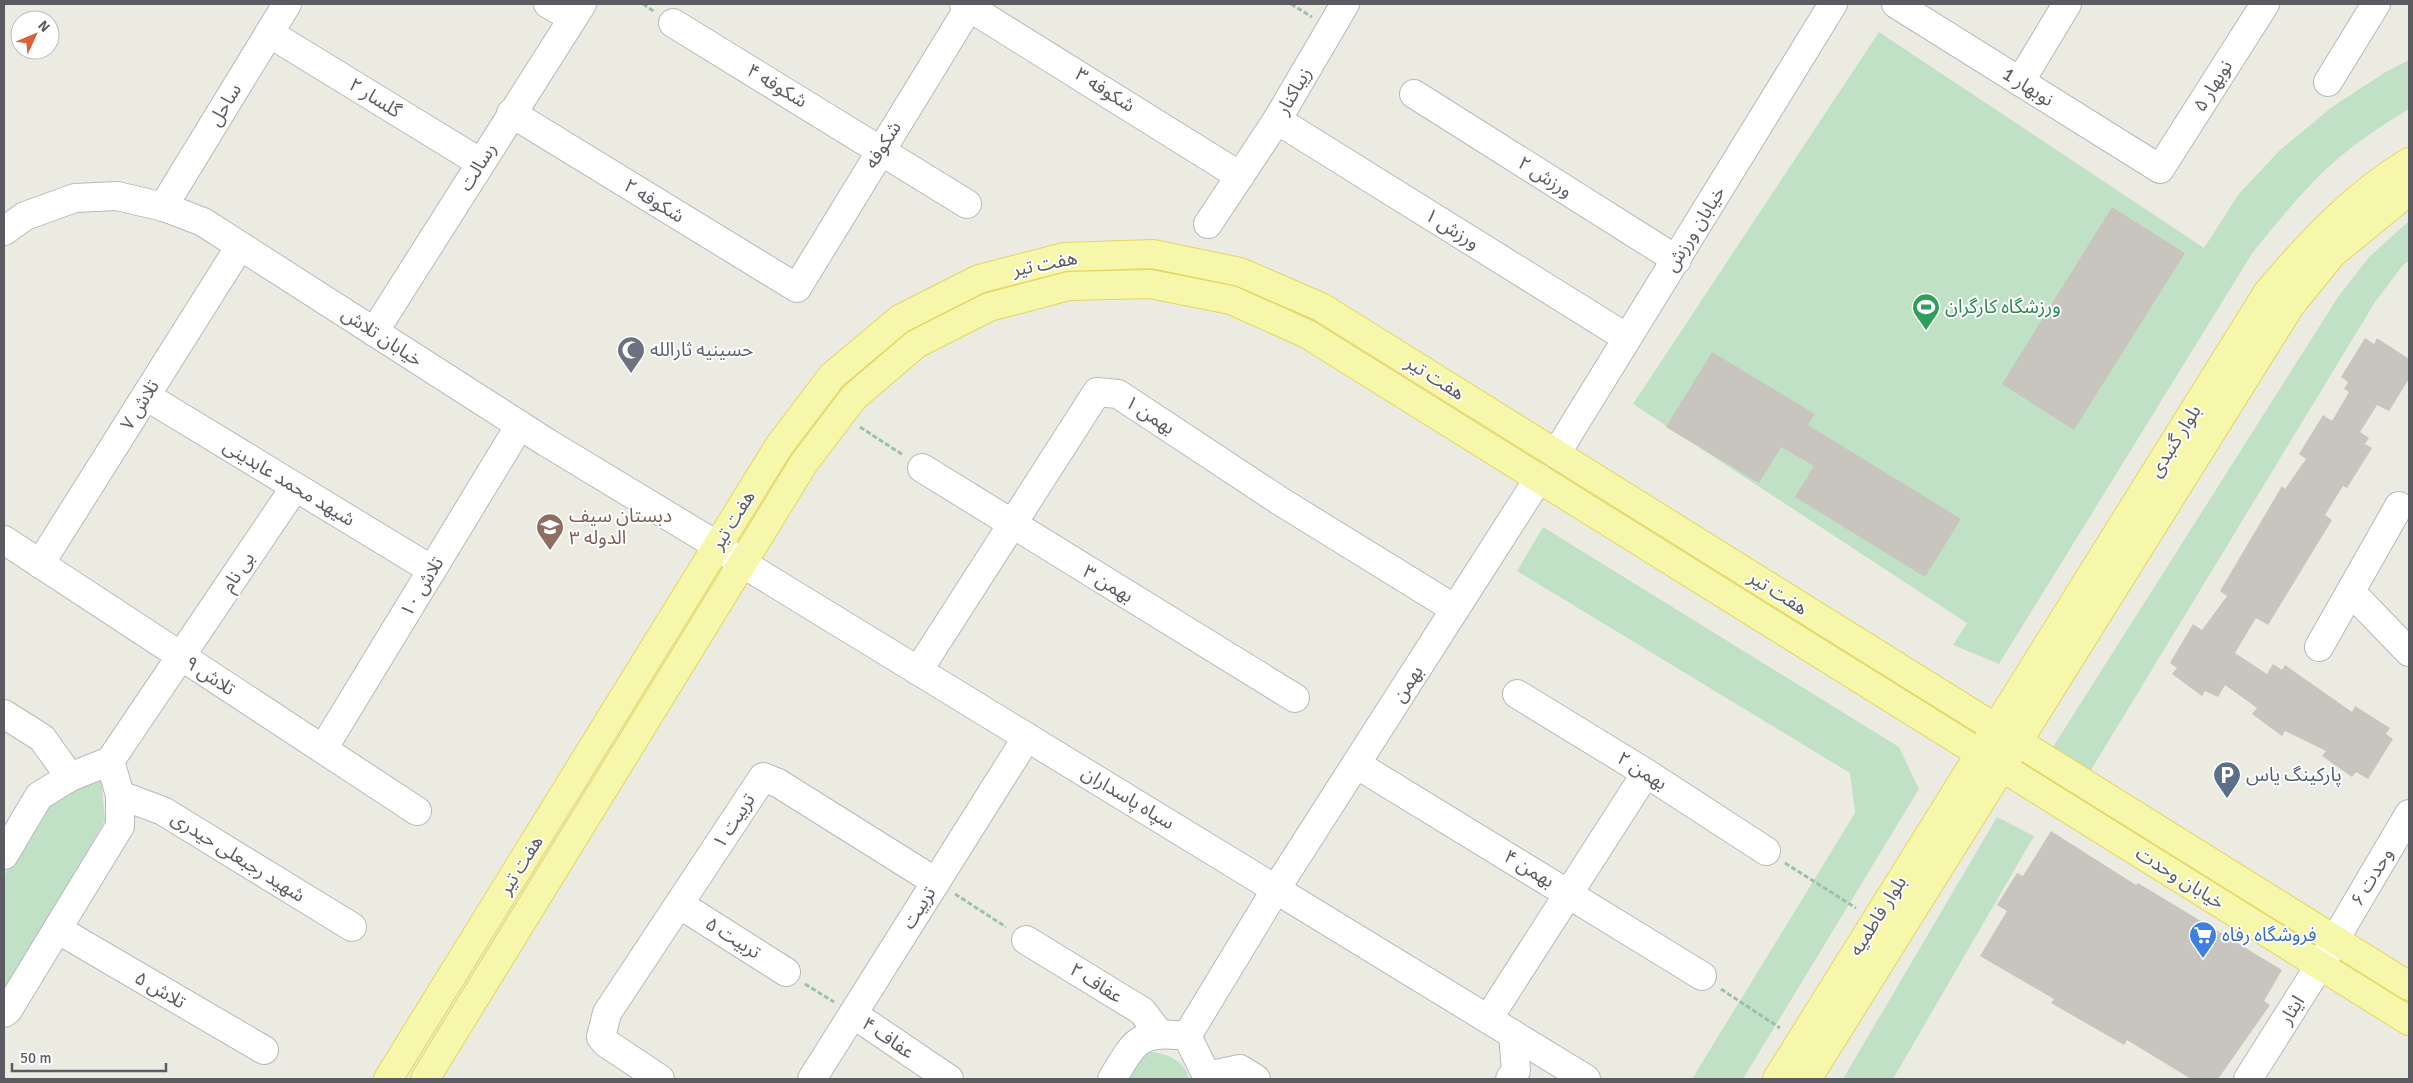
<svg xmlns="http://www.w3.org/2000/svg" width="2413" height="1083" viewBox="0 0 2413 1083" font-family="Signika,'Noto Sans Arabic',sans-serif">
<rect width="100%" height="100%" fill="#ecebe2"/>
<g fill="#c0e1c6">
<path d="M1879,32L2204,248L2238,195L2279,151L2332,107L2384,73L2409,60V109C2383,125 2358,141 2335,161C2304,188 2279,221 2253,252L1999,664L1953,645L1967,623L1633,404Z"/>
<polygon points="2409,221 2409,261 2403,265 2375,302 2091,770 2053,747 2338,297 2369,257"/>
<polygon points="1543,527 1899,747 1919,789 1743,1079 1692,1079 1855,813 1850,773 1517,571"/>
<polygon points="101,777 105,820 46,924 4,993 4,876 47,804"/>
<polygon points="1997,817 2034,836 1893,1079 1843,1079"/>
<path d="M1144,1051C1163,1052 1185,1059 1189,1079H1130L1131,1064Z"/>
</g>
<g fill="#c7c5be">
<polygon points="2112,207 2185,253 2074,430 2002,384"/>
<polygon points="2365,338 2374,344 2377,338 2409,359 2409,379 2389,411 2377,405 2360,432 2369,438 2365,444 2372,448 2347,488 2343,486 2325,515 2332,520 2268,625 2256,618 2235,653 2267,674 2273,664 2282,670 2285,665 2352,712 2355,706 2390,728 2386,734 2393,739 2368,779 2356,772 2352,777 2322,756 2326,751 2285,731 2282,736 2252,714 2257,708 2225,685 2218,697 2205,691 2202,696 2172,674 2177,668 2170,663 2193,624 2202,630 2227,596 2220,591 2282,486 2285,489 2306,459 2299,454 2323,415 2332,421 2349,392 2344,389 2348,382 2341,377"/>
<polygon points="1712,352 1815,414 1808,425 1961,519 1925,577 1795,497 1814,466 1781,447 1759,483 1666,427"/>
<polygon points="2051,831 2136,885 2138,883 2282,970 2264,1001 2270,1005 2218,1079 2191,1079 2127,1040 2124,1045 2051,1003 2054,999 1980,956 2007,911 1997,905 2017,873 2023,876"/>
</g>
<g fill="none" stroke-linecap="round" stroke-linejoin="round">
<g stroke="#b7b8bd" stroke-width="30">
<g id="minor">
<polyline points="548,4 573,18"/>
<polyline points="964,4 1240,176"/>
<polyline points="1896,4 2160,169 2265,4"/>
<polyline points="673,23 967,204"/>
<polyline points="269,33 481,163"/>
<polyline points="2020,82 2067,4"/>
<polyline points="2328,82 2376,4"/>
<polyline points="1414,94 1677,260"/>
<polyline points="511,113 797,288 971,4"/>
<polyline points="1277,120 1627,338"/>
<polyline points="163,207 287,4"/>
<polyline points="1208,224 1277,120 1345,4"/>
<polyline points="4,231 25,216 75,198 117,196 164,207 203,222 546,442 718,546 742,563 1586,1079"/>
<polyline points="374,332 582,4"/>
<polyline points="146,396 432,570"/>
<polyline points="1556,454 1833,4"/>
<polyline points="922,468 1295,698"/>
<polyline points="4,540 417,811"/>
<polyline points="40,564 240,246"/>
<polyline points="2351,592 2409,652"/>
<polyline points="2319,647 2399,506"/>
<polyline points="918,671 1097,392 1118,394 1280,501 1455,609"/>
<polyline points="1517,694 1646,773 1766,851"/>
<polyline points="4,714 42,738 70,777"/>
<polyline points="323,749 520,425"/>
<polyline points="1356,764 1702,976"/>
<polyline points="120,795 163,811 352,927"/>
<polyline points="4,855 39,796 70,777 110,761 295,487"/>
<polyline points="679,904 786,972"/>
<polyline points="57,929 264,1050"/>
<polyline points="1026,940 1142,1011 1159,1033"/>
<polyline points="4,1013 8,1010 120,826 120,795 110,761"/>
<polyline points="853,1014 949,1079"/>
<polyline points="1488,1019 1646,773"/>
<polyline points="1187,1036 1276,889 1539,478"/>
<polyline points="1187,1036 1207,1076 1206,1079"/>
<polyline points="1207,1076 1240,1069 1256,1079"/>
<polyline points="660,1079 606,1043 601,1037 607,1013 763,777 778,783 936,882"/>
<polyline points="812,1079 1027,737"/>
<path d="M1112,1079C1131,1049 1135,1031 1176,1035"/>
<polyline points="1510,1079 1516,1071 1513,1034"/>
<polyline points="2248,1079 2320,965 2409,814"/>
</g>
</g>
<g stroke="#e4d662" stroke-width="30">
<g id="major">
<polyline points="388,1079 779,446 832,376 900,319 979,279 1064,257 1153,254 1240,272 1321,307 2409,986"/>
<polyline points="425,1079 804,463 854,397 916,344 989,307 1069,286 1150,284 1231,300 1307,334 2409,1021"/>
<path d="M1777,1079L2268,292C2309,244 2354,195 2409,162"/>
<polyline points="1807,1079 2290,306 2332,254 2409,191"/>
</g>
</g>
<g stroke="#9ac1ac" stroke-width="3" stroke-dasharray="5 2.5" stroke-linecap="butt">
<polyline points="643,4 655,12"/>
<polyline points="1291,4 1312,17"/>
<polyline points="860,427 903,455"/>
<polyline points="1785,863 1856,908"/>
<polyline points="955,894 1006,927"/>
<polyline points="805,984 834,1002"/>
<polyline points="1721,989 1780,1028"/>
</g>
<use href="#minor" stroke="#fff" stroke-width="28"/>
<use href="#major" stroke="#f7f7ab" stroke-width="28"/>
</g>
<defs>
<g id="stadium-pin" transform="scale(1.4375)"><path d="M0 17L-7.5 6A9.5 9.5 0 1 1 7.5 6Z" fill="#2e9e5b" stroke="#fff"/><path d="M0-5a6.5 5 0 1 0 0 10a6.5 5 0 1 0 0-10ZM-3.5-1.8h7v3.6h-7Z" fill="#fff"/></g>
<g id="mosque-pin" transform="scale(1.4375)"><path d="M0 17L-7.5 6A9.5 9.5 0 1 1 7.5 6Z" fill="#6b7280" stroke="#fff"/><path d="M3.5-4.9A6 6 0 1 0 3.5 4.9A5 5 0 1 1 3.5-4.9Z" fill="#fff"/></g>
<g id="school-pin" transform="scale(1.4375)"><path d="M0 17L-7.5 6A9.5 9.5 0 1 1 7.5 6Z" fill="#8d6e63" stroke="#fff"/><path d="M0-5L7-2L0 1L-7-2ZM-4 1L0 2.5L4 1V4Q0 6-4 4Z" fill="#fff"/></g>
<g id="parking-pin" transform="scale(1.4375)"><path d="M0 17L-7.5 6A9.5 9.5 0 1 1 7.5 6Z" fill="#5c6f8a" stroke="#fff"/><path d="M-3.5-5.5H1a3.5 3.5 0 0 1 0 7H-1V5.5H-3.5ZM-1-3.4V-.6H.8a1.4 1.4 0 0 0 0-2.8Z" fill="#fff"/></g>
<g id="supermarket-pin" transform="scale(1.4375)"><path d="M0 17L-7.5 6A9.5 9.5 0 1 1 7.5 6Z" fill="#3f7fe0" stroke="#fff"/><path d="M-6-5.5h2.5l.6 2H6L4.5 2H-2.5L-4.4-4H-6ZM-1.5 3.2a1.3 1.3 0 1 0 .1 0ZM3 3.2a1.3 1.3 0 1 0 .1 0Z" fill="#fff"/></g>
</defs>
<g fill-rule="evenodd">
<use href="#stadium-pin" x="1926" y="307"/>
<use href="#mosque-pin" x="631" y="350"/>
<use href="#school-pin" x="550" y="527"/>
<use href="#parking-pin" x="2227" y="775"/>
<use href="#supermarket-pin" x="2203" y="935"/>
</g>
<g text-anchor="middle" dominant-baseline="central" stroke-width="4" stroke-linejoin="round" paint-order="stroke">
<g font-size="19" fill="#5a5c61" stroke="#fff">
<text transform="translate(777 86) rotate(31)">شکوفه ۴</text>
<text transform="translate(2213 86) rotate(-58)">نوبهار ۵</text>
<text transform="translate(2028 87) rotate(32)">نوبهار 1</text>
<text transform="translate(1105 90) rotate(32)">شکوفه ۳</text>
<text transform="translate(1294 91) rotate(-60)">زیباکنار</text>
<text transform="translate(375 98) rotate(32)">گلسار ۲</text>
<text transform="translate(225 105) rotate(-59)">ساحل</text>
<text transform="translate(883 145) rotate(-58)">شکوفه</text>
<text transform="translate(478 167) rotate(-58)">رسالت</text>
<text transform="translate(1545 177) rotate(32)">ورزش ۲</text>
<text transform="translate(654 201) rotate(31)">شکوفه ۲</text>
<text transform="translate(1452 229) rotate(32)">ورزش ۱</text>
<text transform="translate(1695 229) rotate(-58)">خیابان ورزش</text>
<text transform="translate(1045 264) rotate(-11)">هفت تیر</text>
<text transform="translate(382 337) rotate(33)">خیابان تلاش</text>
<text transform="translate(1435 378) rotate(32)">هفت تیر</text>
<text transform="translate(140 405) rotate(-58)">تلاش ۷</text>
<text transform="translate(1150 415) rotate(33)">بهمن ۱</text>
<text transform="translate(2175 441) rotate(-58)">بلوار گنبدی</text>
<text transform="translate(289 483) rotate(31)">شیهد محمد عابدینی</text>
<text transform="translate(733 520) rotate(-58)">هفت تیر</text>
<text transform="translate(238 572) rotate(-56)">بی نام</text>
<text transform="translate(1108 584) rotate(31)">بهمن ۳</text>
<text transform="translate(422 587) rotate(-59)">تلاش ۱۰</text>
<text transform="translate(1778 593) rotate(32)">هفت تیر</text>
<text transform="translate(210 676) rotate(33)">تلاش ۹</text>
<text transform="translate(1408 684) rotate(-57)">بهمن</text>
<text transform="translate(1642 771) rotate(32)">بهمن ۲</text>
<text transform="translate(1128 798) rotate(31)">سپاه پاسداران</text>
<text transform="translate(734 821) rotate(-57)">تربیت ۱</text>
<text transform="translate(238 857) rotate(32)">شهید رجبعلی حیدری</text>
<text transform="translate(521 865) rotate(-58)">هفت تیر</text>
<text transform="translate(1529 869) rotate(31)">بهمن ۴</text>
<text transform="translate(2372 877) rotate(-59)">وحدت ۶</text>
<text transform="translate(2180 878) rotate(32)">خیابان وحدت</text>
<text transform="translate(919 908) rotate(-58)">تربیت</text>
<text transform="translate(1878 916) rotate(-58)">بلوار فاطمیه</text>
<text transform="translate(733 938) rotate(32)">تربیت ۵</text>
<text transform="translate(1096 983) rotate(32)">عفاف ۲</text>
<text transform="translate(160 990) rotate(30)">تلاش ۵</text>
<text transform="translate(2292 1010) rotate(-58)">ایثار</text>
<text transform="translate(888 1038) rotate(34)">عفاف ۴</text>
</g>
<g font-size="19" fill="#27864d" stroke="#fff" text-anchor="start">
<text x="1945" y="307">ورزشگاه کارگران</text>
</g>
<g font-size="19" fill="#5b616d" stroke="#fff" text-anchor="start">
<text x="650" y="350">حسینیه ثارالله</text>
</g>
<g font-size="19" fill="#785e54" stroke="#fff" text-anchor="start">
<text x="569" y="516">دبستان سیف<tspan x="569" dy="22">الدوله ۳</tspan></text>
</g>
<g font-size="19" fill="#4e5e75" stroke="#fff" text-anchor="start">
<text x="2246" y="775">پارکینگ یاس</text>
</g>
<g font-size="19" fill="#366cbe" stroke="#fff" text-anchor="start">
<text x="2222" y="935">فروشگاه رفاه</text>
</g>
</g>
<rect width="2413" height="1083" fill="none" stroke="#5a5c61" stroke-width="10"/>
<g transform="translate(35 35) rotate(46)"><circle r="24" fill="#ffffff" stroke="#bdbec0"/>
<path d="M0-4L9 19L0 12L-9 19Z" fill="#d9623a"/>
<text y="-8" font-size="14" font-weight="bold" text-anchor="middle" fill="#5a5c61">N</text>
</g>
<path d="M12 1063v8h154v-8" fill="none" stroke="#5a5c61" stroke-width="2.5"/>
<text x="20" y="1063" font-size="15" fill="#5a5c61" stroke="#ffffff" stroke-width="4" paint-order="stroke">50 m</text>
</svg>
